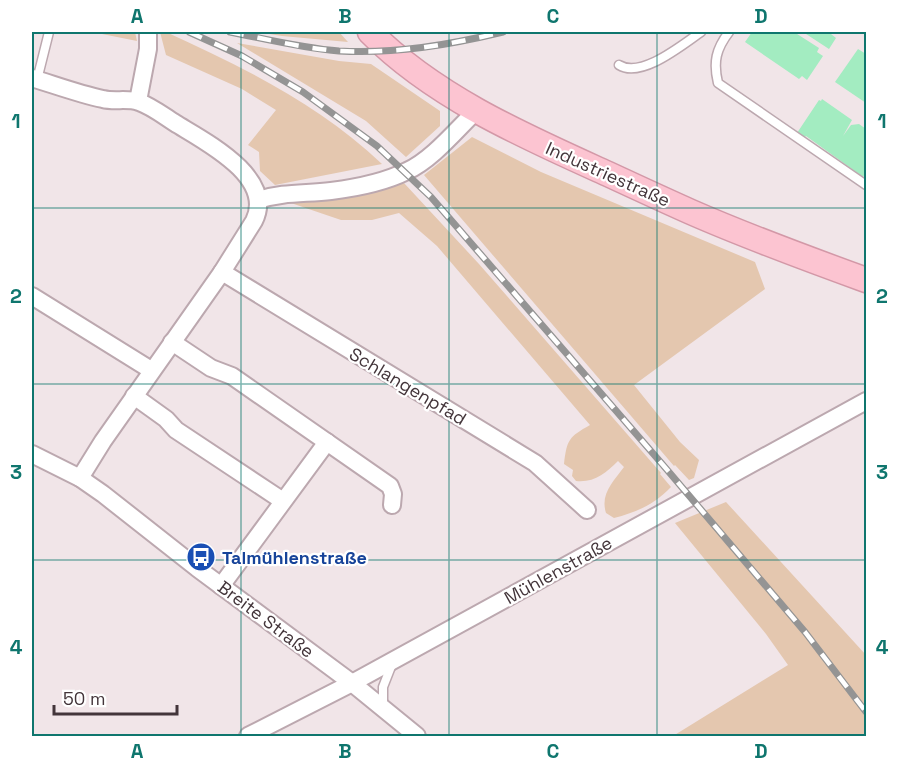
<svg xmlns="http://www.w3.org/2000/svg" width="898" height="768" viewBox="0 0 898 768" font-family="'Space Grotesk',sans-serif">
<rect width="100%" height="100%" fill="#f1e5e8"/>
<g fill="#e4c7af">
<polygon points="92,32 135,32 137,41"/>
<path d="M160,32H166C243,67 320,105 382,164L275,185L260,171L259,152L248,145L276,110L242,89L166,55Z"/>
<polygon points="257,32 339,32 348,42 282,36"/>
<polygon points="237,43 339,61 371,64 440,111 440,126 406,157 366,121"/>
<polygon points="472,137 541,172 755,262 765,289 634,385 680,442 699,460 694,478 689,480 675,465 674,466 424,175"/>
<path d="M404,183L479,264L661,473L660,474L671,487C655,504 637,512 614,518L606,513C600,494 613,482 624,467L618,461C606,473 594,483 576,481L572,476L573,470L564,464C567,439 569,437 590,425L437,246L399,213L372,220H341L291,203L362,194Z"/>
<polygon points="726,502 866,655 866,736 673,736 788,665 766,634 675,523"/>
</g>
<g fill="#a3ecc1">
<polygon points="752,32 794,32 819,48 817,52 823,56 807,80 802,76 799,79 745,42"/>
<polygon points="803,32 832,32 831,34 836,38 829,49"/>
<polygon points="858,49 866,54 866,103 835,82"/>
<polygon points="822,99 852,120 843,136 851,125 859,124 866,129 866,172 863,177 806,136 804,138 797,133 819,100 821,101"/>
</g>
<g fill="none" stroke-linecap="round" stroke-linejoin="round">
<g stroke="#bca8af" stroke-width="11">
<g id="lane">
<path d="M729,32C716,49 713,62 718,83L866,185"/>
<path d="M619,65C641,79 682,45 701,32"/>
<polyline points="37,80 49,32"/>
<polyline points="383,706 383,687 392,664"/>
</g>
</g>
<g stroke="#bca8af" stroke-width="20">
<g id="street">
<path d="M32,78C55,85 79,94 103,99C114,102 128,98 139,102C151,106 164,116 175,123C204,141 276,177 254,221L222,272L103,441L80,478"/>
<polyline points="138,101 148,49 148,32"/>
<path d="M258,200C283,192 305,194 331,191C355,188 385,182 407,171C432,160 457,129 477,110"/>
<polyline points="222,272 535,463 587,510"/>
<polyline points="32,296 151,370"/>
<polyline points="172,342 211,368 232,376 390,486 393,494 392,505"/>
<polyline points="134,396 166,419 176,430 283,501"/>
<polyline points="32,454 80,478 103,494 197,568 352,683 417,736"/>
<polyline points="221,586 327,442"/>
<polyline points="248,736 352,683 866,401"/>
</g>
</g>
<g stroke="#d398a7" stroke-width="27">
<path id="secondary" d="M370,32C434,97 526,137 608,174C636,187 664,200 691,212C748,237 808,259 866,280"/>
</g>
<use href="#lane" stroke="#fff" stroke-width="8"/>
<use href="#street" stroke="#fff" stroke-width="16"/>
<use href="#secondary" stroke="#fcc4d1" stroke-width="24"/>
<g stroke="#949494" stroke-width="7">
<g id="rail">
<polyline points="189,32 242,56 303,92 377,146 431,197 663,465 805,632 866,712"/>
<path d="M230,32C266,39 302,48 339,51C395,54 449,45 503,32"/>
</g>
</g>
<use href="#rail" stroke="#fff" stroke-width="4.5" stroke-dasharray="14" stroke-linecap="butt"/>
</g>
<path fill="none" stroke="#0f766e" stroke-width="1.5" stroke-opacity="0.55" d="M241,32V736M449,32V736M657,32V736M32,208H866M32,384H866M32,560H866"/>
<defs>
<g id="bus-disc" transform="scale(1.5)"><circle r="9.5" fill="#1a4fb4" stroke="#fff"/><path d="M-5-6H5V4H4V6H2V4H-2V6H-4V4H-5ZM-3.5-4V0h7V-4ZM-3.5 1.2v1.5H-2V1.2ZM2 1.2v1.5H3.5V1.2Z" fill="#fff"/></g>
</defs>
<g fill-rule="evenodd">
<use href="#bus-disc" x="201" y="557"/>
</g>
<g text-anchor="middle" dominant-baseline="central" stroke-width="4.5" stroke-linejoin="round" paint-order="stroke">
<g font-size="18" fill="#43353a" stroke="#fff">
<text transform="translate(608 174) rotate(24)">Industriestraße</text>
<text transform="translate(408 386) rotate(31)">Schlangenpfad</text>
<text transform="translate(558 570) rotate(-29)">Mühlenstraße</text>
<text transform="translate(266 619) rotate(37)">Breite Straße</text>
</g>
<g font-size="18" font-weight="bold" fill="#164399" stroke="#fff" text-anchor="start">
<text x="222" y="557">Talmühlenstraße</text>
</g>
</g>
<rect width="898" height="768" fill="none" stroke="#ffffff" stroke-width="66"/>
<path d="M54 705v9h123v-9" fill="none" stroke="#43353a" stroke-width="3"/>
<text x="63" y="705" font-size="18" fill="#43353a" stroke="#ffffff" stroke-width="4.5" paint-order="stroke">50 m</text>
<rect x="33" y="33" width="832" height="702" fill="none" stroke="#0f766e" stroke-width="2"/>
<g font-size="20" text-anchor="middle" font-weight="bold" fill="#0f766e">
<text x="137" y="23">A</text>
<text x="345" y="23">B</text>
<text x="553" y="23">C</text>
<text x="761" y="23">D</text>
<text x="16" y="128">1</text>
<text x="882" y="128">1</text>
<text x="16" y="303">2</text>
<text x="882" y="303">2</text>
<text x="16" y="479">3</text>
<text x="882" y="479">3</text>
<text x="16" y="654">4</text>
<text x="882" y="654">4</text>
<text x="137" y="758">A</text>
<text x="345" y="758">B</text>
<text x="553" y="758">C</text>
<text x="761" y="758">D</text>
</g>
</svg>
